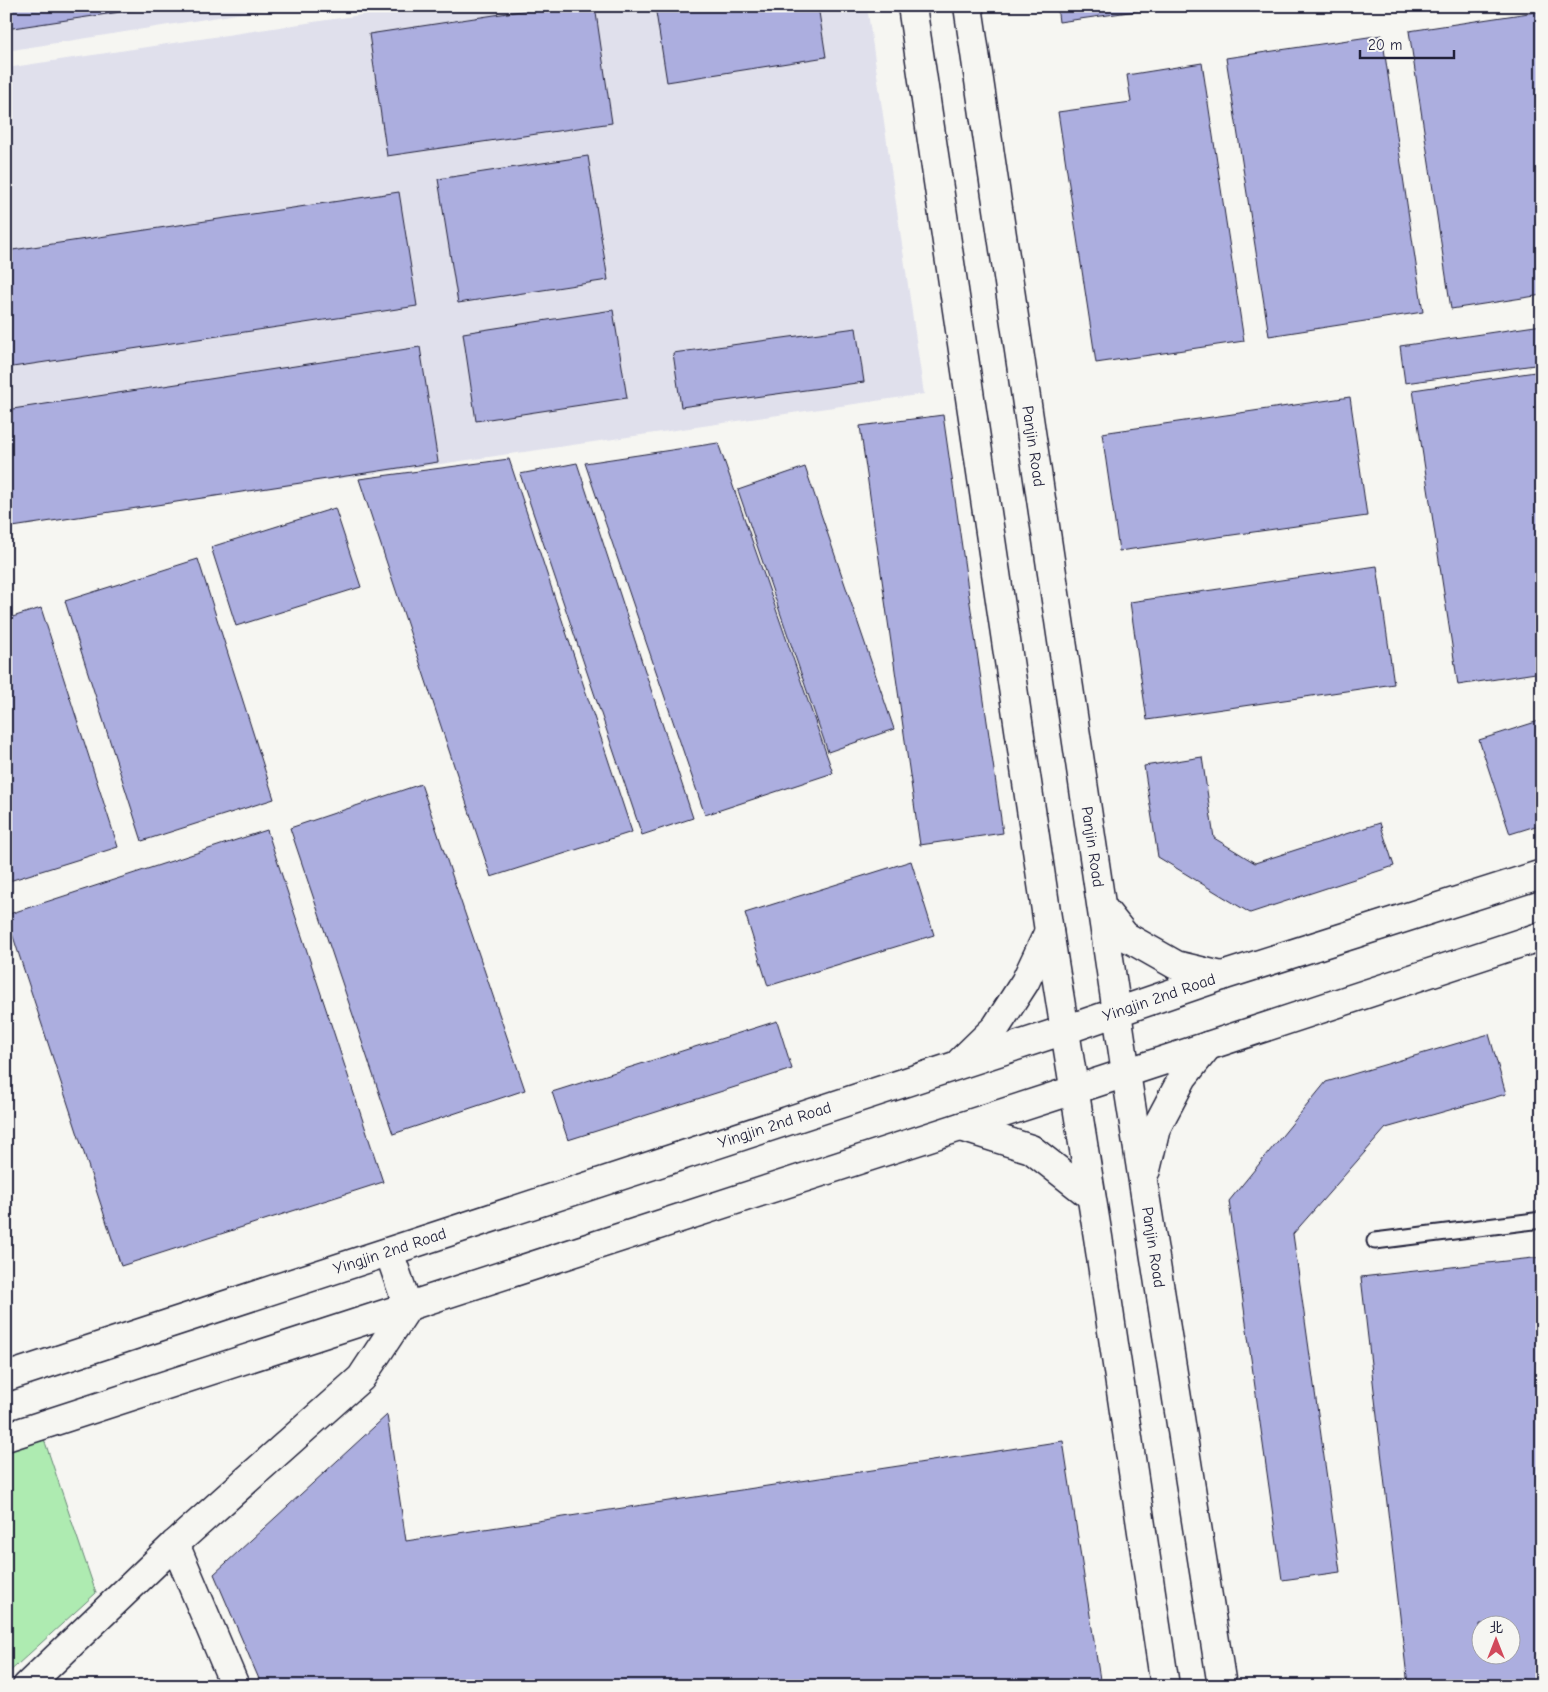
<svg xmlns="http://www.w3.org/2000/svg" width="1548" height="1692" viewBox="0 0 1548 1692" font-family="'Comic Neue','LXGW WenKai TC',sans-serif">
<rect width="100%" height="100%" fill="#f6f6f2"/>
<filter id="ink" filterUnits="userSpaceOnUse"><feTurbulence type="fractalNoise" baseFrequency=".02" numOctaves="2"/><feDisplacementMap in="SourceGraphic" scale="10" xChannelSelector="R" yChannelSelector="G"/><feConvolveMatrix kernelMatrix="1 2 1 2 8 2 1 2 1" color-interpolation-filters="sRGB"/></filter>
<g filter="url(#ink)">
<g fill="#e0e0ec">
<polygon points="6,6 287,6 6,51"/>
<polygon points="421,6 867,6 924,394 6,527 6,68"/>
</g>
<polygon fill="#aeebb1" stroke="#688676" points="44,1439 96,1593 6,1675 6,1451"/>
<g fill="#acaedf" stroke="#22223b" fill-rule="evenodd">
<polygon points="6,6 161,6 6,29"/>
<polygon points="554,6 595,6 612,123 387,156 369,34"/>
<polygon points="655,6 818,6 826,57 667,82"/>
<polygon points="1057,6 1171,6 1059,22"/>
<polygon points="1542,11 1542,295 1451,309 1409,31"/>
<polygon points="1382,35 1423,312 1269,336 1226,58"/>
<polygon points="1202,63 1244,341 1096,363 1058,112 1131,102 1127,75"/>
<polygon points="588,156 608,280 458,303 438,179"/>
<polygon points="399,192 417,306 6,368 6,251"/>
<polygon points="613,310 627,398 476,421 463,333"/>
<polygon points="1542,325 1542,364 1405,383 1400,346"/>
<polygon points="856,328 864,382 681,407 673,353"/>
<polygon points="420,347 438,462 6,528 6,410"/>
<polygon points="1542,371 1542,672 1458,685 1413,390"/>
<polygon points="1350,397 1367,516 1119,551 1102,433"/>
<polygon points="943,415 1003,833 920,845 860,426"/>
<polygon points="718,443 833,773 705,815 585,463"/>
<polygon points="509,459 632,832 491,877 359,479"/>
<polygon points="577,463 693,818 642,835 520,474"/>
<polygon points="805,467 894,729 828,752 738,490"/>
<polygon points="335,508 361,587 236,626 211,547"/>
<polygon points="198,559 274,799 142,841 65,601"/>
<polygon points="1377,566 1394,684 1147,720 1130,602"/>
<polygon points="41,608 118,847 6,882 6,619"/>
<polygon points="1542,720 1542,824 1510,834 1479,740"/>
<polygon points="1202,757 1214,838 1255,863 1380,823 1394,866 1250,913 1158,857 1144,766"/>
<polygon points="421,784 525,1090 393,1134 290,828"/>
<polygon points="267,830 383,1182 121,1266 6,915"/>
<polygon points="911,861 934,935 768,986 745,913"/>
<polygon points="777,1021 792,1069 568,1140 552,1092"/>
<polygon points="1489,1034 1506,1094 1386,1128 1293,1234 1340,1572 1282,1580 1229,1201 1326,1082"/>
<path d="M1542,1257V1686H1408L1361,1277ZM1480,1624H1510V1654H1480Z"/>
<polygon points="387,1415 406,1541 1063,1441 1101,1686 262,1686 214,1574"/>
<polygon points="1400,1680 1401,1686 1347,1686"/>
</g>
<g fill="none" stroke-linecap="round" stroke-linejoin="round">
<g stroke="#22223b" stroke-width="19">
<polyline id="lane" points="1375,1241 1542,1220"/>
</g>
<g stroke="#22223b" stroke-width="31">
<g id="street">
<polyline points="175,1544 235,1686"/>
<polyline points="27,1686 175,1544 361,1378 408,1307 389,1252"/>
</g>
</g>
<g stroke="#22223b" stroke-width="31">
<g id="secondary">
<polyline points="912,6 1049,931 1098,1237 1165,1686"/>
<path id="s1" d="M968,6L1126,1073L1222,1686"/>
<polyline points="1102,907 1125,936 1176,965 1222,976"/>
<polyline points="961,1061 996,1027 1025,982 1049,931"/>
<polyline points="961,1127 1031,1149 1091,1196"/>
<polyline points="1146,1170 1156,1128 1183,1077 1208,1046"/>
<path id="s2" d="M6,1377L1065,1030L1222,976L1542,874"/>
<polyline points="6,1437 1074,1090 1542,936"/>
</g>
</g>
<use href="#lane" stroke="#f6f6f2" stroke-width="15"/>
<use href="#street" stroke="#f6f6f2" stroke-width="28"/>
<use href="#secondary" stroke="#f6f6f2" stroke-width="28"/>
</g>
</g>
<g text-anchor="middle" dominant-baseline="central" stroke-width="4.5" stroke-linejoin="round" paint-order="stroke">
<g font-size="16" fill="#22223b" stroke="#f6f6f2">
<text stroke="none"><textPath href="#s1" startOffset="445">Panjin Road</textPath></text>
<text stroke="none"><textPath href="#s1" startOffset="850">Panjin Road</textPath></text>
<text stroke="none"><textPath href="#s2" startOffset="1214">Yingjin 2nd Road</textPath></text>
<text stroke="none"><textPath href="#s2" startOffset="809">Yingjin 2nd Road</textPath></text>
<text stroke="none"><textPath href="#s1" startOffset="1255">Panjin Road</textPath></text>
<text stroke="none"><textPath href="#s2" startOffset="404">Yingjin 2nd Road</textPath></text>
</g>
</g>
<rect width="1548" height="1692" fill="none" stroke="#f6f6f2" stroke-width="25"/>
<rect x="12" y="12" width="1523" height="1667" fill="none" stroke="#22223b" stroke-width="2" filter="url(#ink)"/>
<g transform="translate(1496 1640)"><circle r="24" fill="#f6f6f2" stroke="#a1a1a9"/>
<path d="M0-4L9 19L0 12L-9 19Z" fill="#d1495b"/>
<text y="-8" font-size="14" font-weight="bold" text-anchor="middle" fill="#22223b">北</text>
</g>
<path d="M1360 50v8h94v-8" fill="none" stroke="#22223b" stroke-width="2.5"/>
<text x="1368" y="50" font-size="15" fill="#22223b" stroke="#f6f6f2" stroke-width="4" paint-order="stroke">20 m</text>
</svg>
